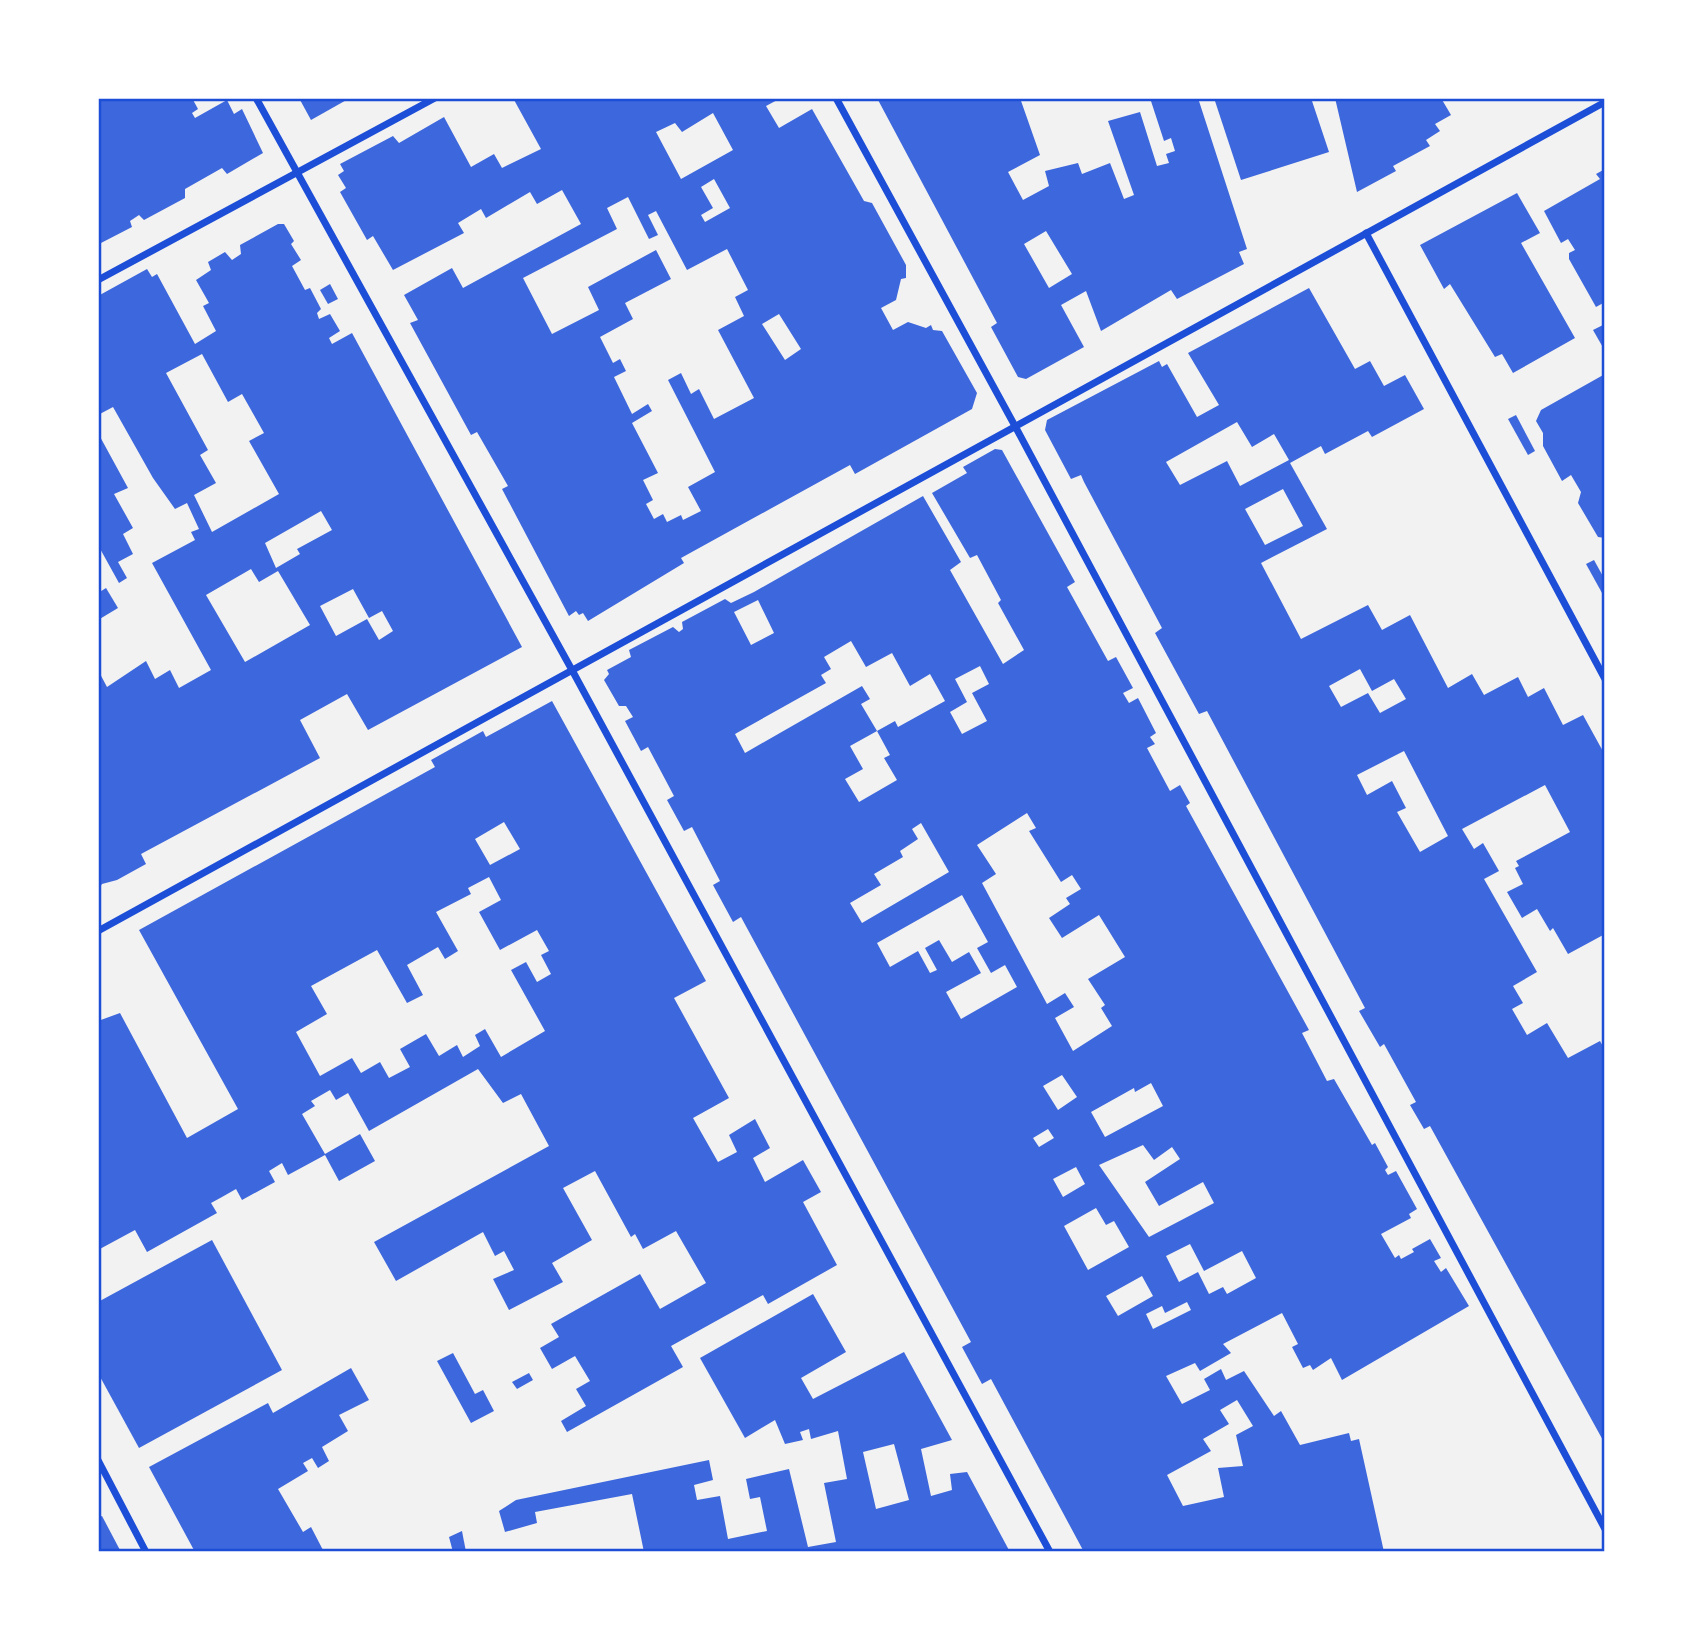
<svg xmlns="http://www.w3.org/2000/svg" width="1703" height="1650" viewBox="0 0 1703 1650" font-family="Poppins,sans-serif">
<rect width="100%" height="100%" fill="#f2f2f2"/>
<g fill="#3d67dc" fill-rule="evenodd">
<polygon points="98,98 192,98 198,109 192,113 195,118 227,100 234,114 242,109 263,153 227,174 222,168 185,189 185,198 144,220 139,215 130,221 132,227 101,243 98,239"/>
<polygon points="299,98 350,98 311,120"/>
<path d="M513,98H781L766,106L779,128L812,109L864,201L872,203L906,265V278L901,279L896,300L881,308L893,330L908,322L926,328L931,325L933,330L942,331L977,393L972,409L855,474L850,465L681,558L684,563L588,621L583,613L579,615L576,611L569,616L502,489L508,486L477,432L471,435L410,323L418,320L404,295L452,268L463,288L581,224L562,190L537,204L530,192L486,218L481,209L458,223L464,233L393,270L373,236L367,240L340,192L346,188L338,175L344,171L340,164L393,136L399,143L444,117L471,167L494,154L502,168L541,149ZM713,113L733,150L681,179L656,132L675,123L682,132ZM714,179L730,208L705,222L701,215L713,208L701,187ZM628,197L649,239L658,235L648,215L656,211L687,270L727,249L748,290L735,297L744,316L718,330L754,398L714,419L699,389L691,394L681,373L668,380L715,472L688,487L701,511L683,520L681,515L667,522L663,514L654,519L646,504L653,500L643,480L658,473L632,423L652,411L648,404L632,414L614,377L626,371L620,359L613,363L600,337L633,319L625,303L671,279L656,250L588,287L599,310L552,334L523,278L617,229L607,208ZM779,314L801,349L785,360L762,324Z"/>
<path d="M877,98H1020L1040,155L1008,172L1023,200L1049,186L1045,171L1078,163L1082,174L1110,163L1124,199L1134,195L1108,121L1140,112L1157,166L1169,163L1166,154L1175,151L1171,138L1164,141L1150,98H1198L1247,249L1239,252L1244,264L1177,299L1171,290L1101,331L1086,291L1061,305L1084,347L1026,379L1018,377L991,327L997,323ZM1046,231L1072,274L1049,288L1024,244Z"/>
<polygon points="1214,98 1311,98 1329,152 1241,180"/>
<polygon points="1335,98 1441,98 1451,115 1435,124 1440,131 1426,140 1430,146 1393,166 1396,171 1357,192"/>
<polygon points="1605,169 1605,302 1596,307 1569,259 1569,253 1575,250 1568,239 1561,243 1544,211 1600,179 1596,174"/>
<polygon points="1517,193 1540,233 1521,243 1575,338 1513,373 1502,354 1495,357 1450,284 1444,289 1420,245"/>
<path d="M278,224H284L294,241L291,244L301,260L292,266L305,290L310,288L321,309L317,313L319,319L330,314L340,331L329,338L332,344L352,333L522,647L368,730L347,694L300,720L320,758L141,854L146,864L117,880L102,884L98,890V670L107,687L146,661L155,679L170,670L179,688L211,670L152,563L195,540L191,532L199,529L187,503L175,509L153,478L113,407L98,415V296L147,269L152,277L157,274L195,344L216,331L203,306L209,303L196,280L211,270L208,262L225,252L232,260L241,254L240,245ZM202,354L228,402L242,394L264,433L249,441L279,494L212,532L194,495L216,483L200,455L208,450L166,373ZM321,511L332,530L297,549L300,554L276,568L265,543ZM251,569L259,582L278,571L310,625L245,662L206,595ZM353,589L369,618L382,611L393,631L379,640L367,619L336,636L320,606Z"/>
<polygon points="330,284 338,299 328,304 320,290"/>
<path d="M1309,288L1355,369L1370,361L1384,386L1405,375L1424,409L1372,437L1368,431L1325,454L1321,446L1290,463L1327,529L1261,563L1301,639L1368,605L1382,630L1410,615L1448,688L1472,674L1484,695L1518,677L1528,697L1544,688L1563,725L1583,715L1605,755V934L1568,954L1553,928L1550,931L1537,909L1522,918L1507,892L1523,884L1515,868L1519,866L1516,861L1570,832L1545,785L1462,829L1474,849L1483,843L1499,871L1484,879L1537,972L1513,986L1523,1003L1512,1009L1527,1035L1547,1023L1568,1058L1600,1041L1605,1050V1444L1430,1126L1424,1129L1410,1105L1416,1102L1384,1044L1380,1047L1359,1011L1365,1008L1207,711L1199,714L1155,633L1162,628L1084,482L1081,475L1071,479L1045,430L1047,420L1159,361L1162,367L1167,364L1197,417L1219,405L1188,353ZM1237,422L1252,447L1274,434L1289,460L1240,486L1227,461L1180,485L1166,462ZM1283,489L1303,526L1265,545L1245,509ZM1360,669L1372,691L1394,679L1406,699L1380,713L1368,693L1341,707L1329,686ZM1404,751L1448,836L1420,852L1397,812L1406,808L1392,781L1367,795L1357,775Z"/>
<polygon points="1605,324 1605,351 1593,330"/>
<polygon points="1605,374 1605,538 1598,537 1578,503 1581,492 1571,475 1562,481 1543,446 1543,433 1536,421 1541,410"/>
<polygon points="1516,415 1535,451 1528,455 1508,419"/>
<polygon points="98,433 128,488 114,494 133,528 123,534 133,554 118,562 127,578 119,583 98,545"/>
<path d="M995,449L1002,450L1075,582L1067,587L1108,661L1116,657L1133,688L1123,693L1129,703L1138,698L1156,733L1150,737L1155,744L1147,748L1170,791L1180,785L1190,803L1186,806L1309,1030L1302,1033L1327,1081L1334,1079L1372,1145L1375,1143L1388,1167L1385,1170L1388,1175L1396,1171L1417,1209L1409,1214L1411,1218L1381,1234L1395,1258L1399,1255L1401,1259L1414,1252L1412,1249L1430,1239L1441,1258L1434,1261L1441,1272L1446,1268L1469,1306L1342,1380L1331,1358L1313,1370L1310,1365L1303,1368L1292,1347L1298,1344L1282,1313L1223,1344L1231,1353L1200,1371L1195,1363L1166,1376L1182,1404L1210,1390L1204,1379L1221,1369L1226,1380L1244,1371L1274,1416L1281,1411L1300,1445L1349,1433L1351,1441L1359,1439L1384,1552H1084L991,1379L982,1384L962,1347L971,1342L741,917L733,922L713,885L720,881L692,827L684,831L667,800L674,796L648,747L641,751L625,721L633,717L626,706H619L604,680L609,674L607,670L631,657L629,650L673,627L679,632L683,629L682,622L725,599L731,603L754,592L923,496L961,562L950,570L1003,664L1024,650L998,603L1001,600L977,555L970,558L932,493L967,473L963,467ZM758,600L774,633L751,645L734,612ZM851,641L866,667L892,653L910,686L930,674L945,701L898,727L895,721L877,731L890,755L884,758L897,780L859,802L845,779L863,769L850,746L877,731L861,704L870,699L862,686L745,753L735,734L826,683L821,675L831,669L824,657ZM980,666L989,684L972,693L987,721L962,734L950,712L967,702L955,679ZM1027,813L1036,828L1029,831L1061,882L1072,875L1081,889L1066,898L1070,904L1049,918L1062,938L1099,915L1125,957L1088,979L1105,1005L1101,1008L1112,1026L1073,1051L1055,1018L1074,1007L1065,993L1047,1004L982,883L996,874L977,845ZM921,823L949,872L862,923L850,903L881,885L874,874L903,857L900,851L918,839L912,829ZM962,895L988,942L977,948L991,973L1005,965L1017,987L961,1019L946,992L981,973L969,952L952,962L939,940L925,948L937,970L930,973L918,951L890,967L877,943ZM1062,1075L1077,1097L1058,1110L1043,1086ZM1151,1083L1163,1106L1105,1137L1091,1112L1134,1088L1135,1092ZM1048,1129L1054,1138L1039,1147L1033,1138ZM1143,1145L1154,1160L1172,1147L1180,1159L1145,1182L1159,1206L1203,1182L1214,1203L1149,1237L1099,1165ZM1076,1167L1085,1184L1063,1197L1053,1179ZM1096,1208L1106,1225L1114,1221L1129,1247L1088,1270L1064,1226ZM1190,1244L1204,1271L1242,1251L1256,1278L1227,1294L1223,1287L1209,1294L1198,1272L1179,1282L1166,1256ZM1142,1276L1153,1296L1118,1316L1106,1296ZM1187,1302L1191,1310L1153,1329L1146,1314L1162,1306L1165,1313ZM1237,1400L1253,1426L1236,1435L1243,1466L1218,1468L1224,1497L1183,1506L1167,1475L1211,1451L1203,1439L1229,1424L1220,1410Z"/>
<polygon points="1594,560 1605,580 1605,591 1602,593 1586,564"/>
<polygon points="106,588 118,608 98,620 98,593"/>
<path d="M552,701L706,981L674,998L729,1098L693,1118L718,1162L737,1152L729,1135L755,1119L770,1148L753,1158L765,1182L803,1160L821,1192L803,1202L837,1265L768,1304L763,1295L671,1346L683,1367L567,1432L561,1421L586,1406L576,1389L590,1381L575,1356L552,1369L540,1348L559,1337L551,1324L640,1274L660,1309L706,1283L676,1231L643,1249L635,1234L631,1237L595,1171L563,1188L592,1240L552,1263L563,1282L509,1310L493,1279L514,1270L504,1251L495,1256L483,1232L396,1281L374,1242L549,1146L521,1094L503,1103L478,1069L369,1131L348,1093L336,1100L330,1090L311,1101L315,1106L302,1114L325,1154L360,1134L375,1161L339,1181L325,1155L288,1175L282,1163L269,1171L275,1182L242,1200L236,1189L222,1197L211,1203L217,1213L147,1252L135,1230L98,1250V1021L120,1013L187,1138L238,1109L139,930L435,767L431,760L483,731L486,737ZM504,822L520,849L490,865L475,839ZM489,877L501,900L479,912L500,950L537,930L549,951L541,955L551,974L537,982L526,962L511,970L545,1031L501,1057L485,1029L475,1035L480,1046L463,1057L457,1045L439,1056L426,1034L400,1049L410,1067L389,1078L380,1062L361,1073L352,1058L320,1076L296,1032L327,1014L311,986L377,950L407,1003L423,995L407,965L438,947L445,959L458,951L436,912L471,894L468,888Z"/>
<polygon points="212,1240 282,1370 139,1448 98,1373 98,1302"/>
<path d="M813,1294L846,1352L801,1378L813,1399L904,1352L952,1440L921,1449L931,1496L952,1490L950,1474L967,1472L1010,1552H644L632,1494L535,1512L537,1523L505,1532L499,1511L516,1500L709,1460L713,1480L694,1485L697,1500L720,1496L728,1539L767,1531L760,1497L750,1499L746,1479L789,1469L808,1547L836,1542L824,1483L847,1479L838,1431L811,1439L809,1429L800,1432L803,1440L785,1444L775,1420L745,1438L700,1358ZM894,1444L909,1500L876,1509L863,1452Z"/>
<polygon points="453,1353 475,1394 483,1390 494,1411 471,1423 437,1361"/>
<polygon points="351,1368 369,1400 339,1415 348,1431 322,1447 329,1461 318,1468 312,1458 303,1463 308,1471 278,1489 303,1532 311,1527 324,1552 195,1552 149,1467 268,1403 273,1413"/>
<polygon points="529,1373 533,1380 517,1389 512,1382"/>
<polygon points="102,1516 121,1552 98,1552 98,1517"/>
<polygon points="462,1531 466,1552 453,1552 449,1537"/>
</g>
<g fill="none" stroke-linecap="round" stroke-linejoin="round">
<g stroke="#1d4ed8" stroke-width="7">
<polyline points="256,98 572,670 1050,1552"/>
<polyline points="836,98 1015,426 1605,1529"/>
<polyline points="1366,233 1605,679"/>
<polyline points="98,280 435,98"/>
<polyline points="98,931 1605,102"/>
<polyline points="98,1460 146,1552"/>
</g>
</g>
<rect width="1703" height="1650" fill="none" stroke="#ffffff" stroke-width="200"/>
<rect x="100" y="100" width="1503" height="1450" fill="none" stroke="#1d4ed8" stroke-width="2.5"/>
</svg>
